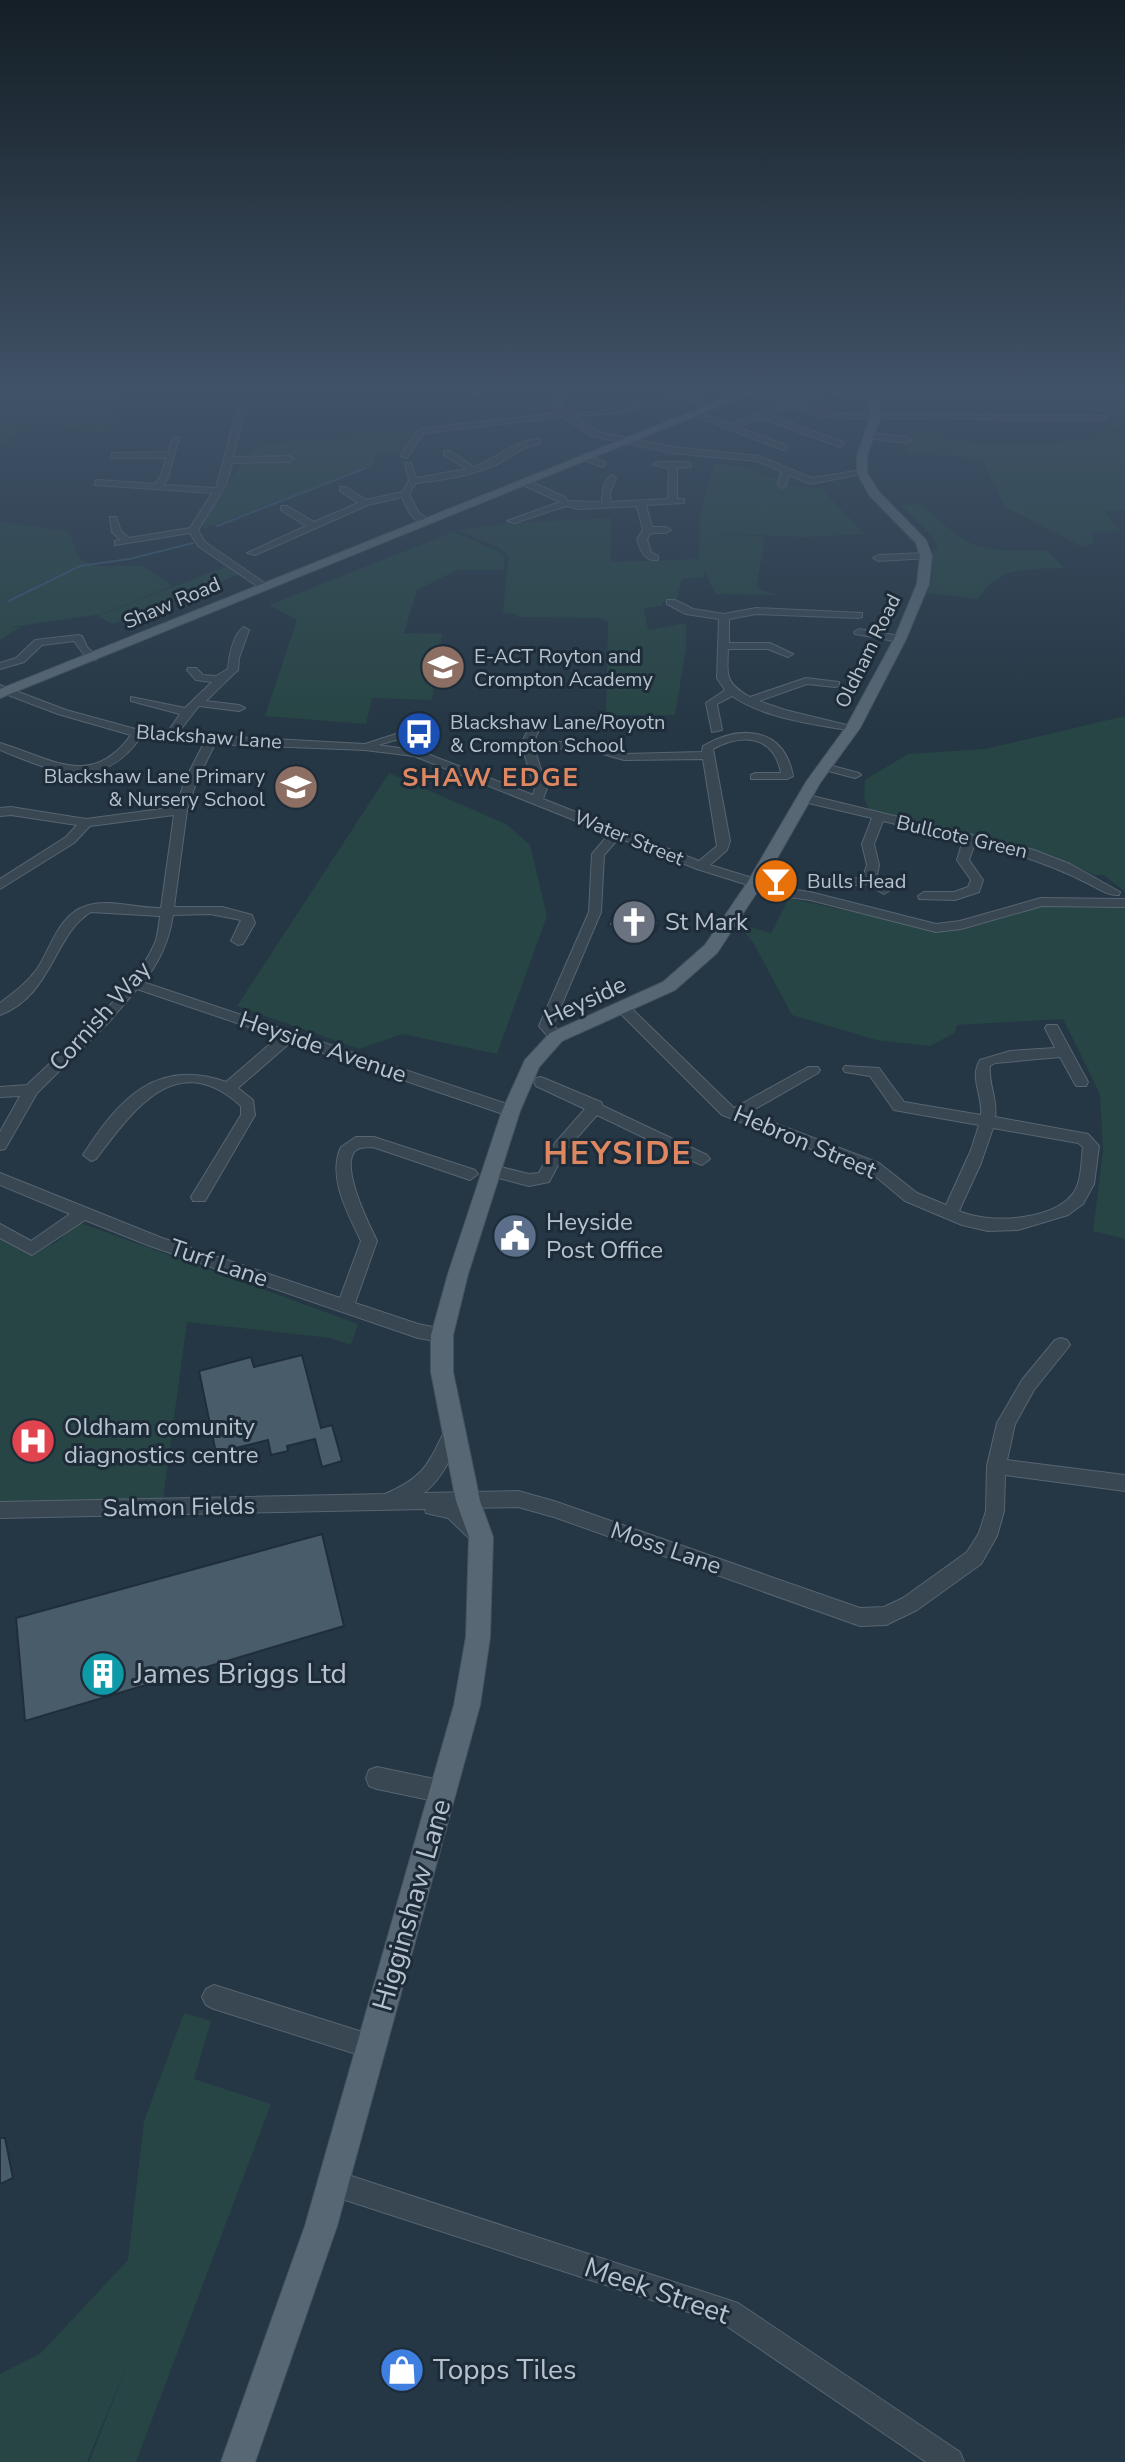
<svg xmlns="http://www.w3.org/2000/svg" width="1125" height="2462" viewBox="0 0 1125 2462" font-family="'Nunito Sans',sans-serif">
<rect width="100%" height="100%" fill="#253644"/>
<g fill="#274544">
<polygon points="0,389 143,389 123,393 106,434 36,422 0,446"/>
<polygon points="1059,394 1125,398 1125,420 1102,416"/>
<path d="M1117,422H1125V510L1104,511L1120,531L1092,532L1095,542L1082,547L1004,506L982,458L906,453L908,442L916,441L915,437L920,433C982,450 1059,446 1123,433L1111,426Z"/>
<polygon points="417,432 401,453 377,453 371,467 203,529 202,521 253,449 283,442 332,441 371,433"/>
<polygon points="714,464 739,466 761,473 762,477 779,478 778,485 821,488 864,534 807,537 706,533 765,537 757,584 760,590 779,595 715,594 703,567 705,577 682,579 677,599 662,603 662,606 644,608 648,630 686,623 686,647 675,715 606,715 608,622 599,618 518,617 517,614 503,613 508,557 501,549 458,530 512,523 611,518 610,562 699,559 700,516"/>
<path d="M920,503C974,552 973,551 1046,550L1065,568C1027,570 1001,564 978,599L927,593L932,579L933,550L938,548L933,538L901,505Z"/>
<polygon points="0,522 68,531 80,559 94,566 144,566 172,586 102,614 11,627 21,627 0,640"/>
<polygon points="453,532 496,550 505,558 503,570 457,570 417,590 404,633 442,634 432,700 372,698 366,724 265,716 297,620 269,605"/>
<polygon points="229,565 242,573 112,624 98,616"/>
<polygon points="1125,716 1125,892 1104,875 1094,875 1051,855 869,810 864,797 865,780 908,754 985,749"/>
<polygon points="389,773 506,824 530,845 547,916 497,1054 402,1034 359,1049 237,1006"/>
<polygon points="789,898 938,931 971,927 1044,906 1125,907 1125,1239 1093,1231 1103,1151 1100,1094 1063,1019 957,1025 955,1033 930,1046 876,1040 792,1015 754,944 737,923 771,933"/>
<polygon points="78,1222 358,1324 351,1345 330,1338 187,1322 163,1499 0,1505 0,1239 34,1253 57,1242"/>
<polygon points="184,2013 211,2021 194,2079 271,2104 136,2462 89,2462 128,2362 87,2462 0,2462 0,2374 41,2353 128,2260 144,2121"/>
</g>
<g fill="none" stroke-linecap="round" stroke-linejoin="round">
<g stroke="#37546c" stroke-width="2">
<polyline points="217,526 366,468"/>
<polyline points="9,601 80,566 129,559 193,543"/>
</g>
</g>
<g fill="#485c6a" stroke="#202e3b" stroke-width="2">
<polygon points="613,914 659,921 656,931 608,926"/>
<polygon points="302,1355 321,1428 332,1425 342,1461 322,1467 315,1439 287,1446 288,1451 271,1455 268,1440 216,1453 199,1371 251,1357 254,1367"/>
<polygon points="322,1534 344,1626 25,1721 16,1618"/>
<polygon points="0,2138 5,2138 13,2178 0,2184"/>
</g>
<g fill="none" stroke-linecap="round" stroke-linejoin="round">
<g stroke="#576571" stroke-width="2">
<g id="minor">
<polygon points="471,389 479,389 479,393 472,395"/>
<path d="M564,389H573L564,398L559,407C577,418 620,408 639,403L643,405L619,413L574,416L598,432L672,447L759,456L812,478L862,470L866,473L811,484L789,475L786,485L782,488L778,485L781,471L757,461L672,453L592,436L563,417L424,433L407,458L400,456L419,429L557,413L551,408L557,395Z"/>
<polygon points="669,389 713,405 714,407 707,409 660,390"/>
<polygon points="820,389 871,393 1058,393 1062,395 1058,397 874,398 823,393 799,403 823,412 849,414 1102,416 1106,418 1102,420 849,418 822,416 791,406 769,415 843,442 844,444 840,447 761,418 738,427 786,445 786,449 783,450 690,414 697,412 730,424 784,403 756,394 756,390 791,400"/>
<polygon points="240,412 244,414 233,457 290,456 294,459 290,462 232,463 226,485 198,530 205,542 266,584 266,588 260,588 198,546 190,533 115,545 115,541 120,540 112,532 110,517 116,517 121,531 129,538 190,528 212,493 95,485 95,481 98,480 155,484 160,478 166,458 115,458 112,457 112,453 168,452 173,437 179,437 168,478 163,485 216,488 236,414"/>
<polygon points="870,433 907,437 911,440 907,443 867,438 866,436"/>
<path d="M537,439L540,440V444C522,446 512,457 495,465C470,476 443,480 416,483L409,494L419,513L428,519V523C412,524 408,510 402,497L368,505L255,555L247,553L306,526L281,510V506H287L314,522L358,503L340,491V487H346L366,500L402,492L409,481L405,463H411L416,478L466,469L444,455V451H450L474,467C496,459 514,441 537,439Z"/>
<polygon points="585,454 605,462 606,464 602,467 582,459 582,455"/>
<path d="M687,462L690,463V467L677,468V499H684V503L646,505L652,527H666L671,530L666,533H651L647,539L651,552L658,556V560C644,562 641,551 637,539L643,530L637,506L579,509L566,506L515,523L507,521L560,502L521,484V480H527L565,497L568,501L602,502C602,493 603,480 612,475L616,478L610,492L611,502L668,499L669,468L653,465L657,462Z"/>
<polygon points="926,553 929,554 929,558 878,561 873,558 878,555"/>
<path d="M667,600H675L693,609L724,614L756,608L862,613V617L858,618L756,614L729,619V643H770L793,654L788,657L768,649H728C727,676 725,683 750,697L806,678L839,682V686L835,687L807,684L759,701L785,710L859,728L853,731C813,724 766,719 732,696L717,704L722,730L712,732L706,703L725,690L717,678L719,619L686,614L667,604Z"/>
<path d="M244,627L249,630L239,658L238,670C227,680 217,690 206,701L239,705L245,708L239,711L199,706L177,734L365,744L399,733L425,735L431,738L429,740L399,739L378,745L420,751L533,795L535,788L521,744L528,730L538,732L534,741L586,743L625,754L702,752L703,746C741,724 784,727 793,776L787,779H751V775L755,773H781C774,735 742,733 713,749L730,841L727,850L710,865L759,880L760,885L810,892L936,924L960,921L1041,898L1125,899V907L1042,906L961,929L936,932L810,900L747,891L745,888L748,885L697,869L619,838L604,855L601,912L553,1025L563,1037L556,1042L551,1040L539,1026L589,912L592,854L609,834L414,756L365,750L215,744L197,780L187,810L174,907H222L252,915L255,923L243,944L238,945L231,941L241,920L210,914L173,915C169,941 160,962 143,982L516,1107L518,1111L511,1116L506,1115L291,1042L238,1088L253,1100L255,1115L205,1201H193L191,1197L241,1115V1106C177,1047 133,1110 96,1159L91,1161L83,1155C118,1100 156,1057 226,1082L278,1037L137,989L109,1022L37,1093L5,1149L0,1150V1132L20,1096L0,1097V1087L27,1085C64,1049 138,988 156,940C158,933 159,924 160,916L91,912C54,934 52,996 0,1015V1003C13,993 27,983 37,969C51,948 59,914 86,906C109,898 137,909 161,908L174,815L90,826L74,843L0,889V879L66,837L77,825L11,815L0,816V808L11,807L86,819L176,807L185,780L204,743L141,737C100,794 55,772 0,750V743C51,758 91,790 131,735L58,714L0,692V685L66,710L139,730L167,733L180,714L131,701V697L185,708L212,682L196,680L187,670L188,668H196L203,675L216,676L228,669C229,656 233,634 244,627ZM534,748L585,749L624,760L703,759L717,846L699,861L543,799L547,788Z"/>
<polygon points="859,629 900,636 905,639 900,642 855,634 854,632"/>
<polygon points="78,635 82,636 87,647 96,656 96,660 88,660 74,641 42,645 24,662 0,669 0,663 16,658 35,640"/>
<polygon points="825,764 859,773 861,775 855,778 821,769 821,765"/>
<path d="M804,794L1034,850L1070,864L1120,892L1119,895C1108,896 1099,889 1089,884C1052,865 1015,853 975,843L969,860L983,880L979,892L955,900L919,899L918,896L924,892H954L968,887L971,880L957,860L963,840L883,821L874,844L879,865L876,879L890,890L884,894L867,884L847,886V880L863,877L867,865L862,844L872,818L800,801V795Z"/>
<path d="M623,1003L628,1005L734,1108L808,1067H818L820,1070L818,1073L748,1113L879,1163L917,1193L946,1205L971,1150L979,1125L894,1110L870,1076L845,1072L843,1069L845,1066L879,1068L904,1102L981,1115C983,1095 969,1078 980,1060L1010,1051L1055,1048L1045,1028L1047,1025H1057L1088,1082L1086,1086H1076L1060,1057L995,1063L990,1066C988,1084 998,1099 995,1117L1088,1134L1099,1146L1094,1184L1083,1204L1068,1215L1018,1230L988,1231L962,1225L905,1201L869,1171L722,1115L618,1011L616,1008L618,1005ZM993,1128L1078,1143L1083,1147C1081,1162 1082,1183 1072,1195C1050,1221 988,1224 959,1211L981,1163Z"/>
<polygon points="541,1077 601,1102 603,1106 707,1155 710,1159 702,1165 697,1163 597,1115 566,1150 549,1182 529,1186 487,1175 484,1171 492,1165 529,1174 539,1173 555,1143 585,1109 536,1086 534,1082 536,1078"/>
<path d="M356,1137H374L475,1170L478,1174L470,1180L373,1147C367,1148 360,1146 355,1151C340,1167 369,1224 377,1241L355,1303L418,1324L448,1330L450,1335L448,1340L442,1342L418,1338L150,1246L85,1220L32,1255L0,1238V1224L31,1241L70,1214L0,1185V1173L162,1238L340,1298L361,1241C348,1213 327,1177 341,1147Z"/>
<path d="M1061,1338L1067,1340L1070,1345L1034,1390L1015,1424L1007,1460L1125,1475V1491L1005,1475L1004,1511L997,1536L981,1564L917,1610L886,1625L860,1626L554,1517L518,1507L463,1508L484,1527L486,1533L484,1539L477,1541L470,1539L448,1518L426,1513L425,1509L0,1518V1502L385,1494C426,1476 428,1464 447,1426L453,1423L459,1426L462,1431C453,1454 444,1477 424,1493L518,1491L554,1501L860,1608L884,1607L903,1598L967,1552L979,1533L986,1511L987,1466L997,1423L1022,1380L1055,1340Z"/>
<polygon points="377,1767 444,1781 452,1784 455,1792 452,1800 444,1803 377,1789 369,1786 366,1778 369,1770"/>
<polygon points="214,1985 372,2035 380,2039 384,2047 380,2055 372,2059 214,2009 206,2005 202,1997 206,1989"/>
<polygon points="333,2170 738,2303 960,2452 964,2462 926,2462 722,2323 333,2196 324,2192 320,2183 324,2174"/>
</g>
</g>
<g stroke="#465360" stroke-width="2">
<g id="major">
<polygon points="748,389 762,389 0,698 0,689"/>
<polygon points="869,389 879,389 880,418 867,456 867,473 879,492 926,540 932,556 929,584 906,639 860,728 820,783 763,883 717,953 675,990 562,1041 539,1067 520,1111 468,1274 453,1335 453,1372 480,1501 493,1537 490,1637 480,1705 337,2226 255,2462 221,2462 305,2226 454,1705 466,1637 469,1537 456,1501 431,1372 431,1335 448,1274 502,1111 525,1060 550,1033 663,982 705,945 747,883 806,782 846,727 894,639 917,584 920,556 916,543 870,496 857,473 857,456 870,418"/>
</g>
</g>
<use href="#minor" fill="#394753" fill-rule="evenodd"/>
<use href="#major" fill="#576773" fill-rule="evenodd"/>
</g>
<linearGradient id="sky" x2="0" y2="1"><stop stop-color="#141e25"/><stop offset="0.53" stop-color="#405267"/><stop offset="1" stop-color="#405267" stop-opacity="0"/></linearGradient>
<rect width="1125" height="734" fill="url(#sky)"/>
<defs>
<g id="school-disc" transform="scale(2.3)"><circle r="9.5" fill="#8d6e63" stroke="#1e2c39"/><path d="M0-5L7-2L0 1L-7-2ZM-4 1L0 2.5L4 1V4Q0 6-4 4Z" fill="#fff"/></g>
<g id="bus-disc" transform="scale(2.3)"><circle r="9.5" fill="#1a4fb4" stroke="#1e2c39"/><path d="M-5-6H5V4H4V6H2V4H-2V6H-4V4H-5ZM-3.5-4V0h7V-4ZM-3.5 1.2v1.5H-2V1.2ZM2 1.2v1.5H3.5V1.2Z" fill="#fff"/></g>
<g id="bar-disc" transform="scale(2.3)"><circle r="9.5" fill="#e8710a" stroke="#1e2c39"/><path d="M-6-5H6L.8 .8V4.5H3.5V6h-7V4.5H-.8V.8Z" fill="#fff"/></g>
<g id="church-disc" transform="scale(2.3)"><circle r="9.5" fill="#6b7280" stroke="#1e2c39"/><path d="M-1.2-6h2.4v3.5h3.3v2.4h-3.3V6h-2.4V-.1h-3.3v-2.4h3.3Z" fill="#fff"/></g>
<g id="civic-disc" transform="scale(2.3)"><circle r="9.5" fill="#5c6f8a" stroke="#1e2c39"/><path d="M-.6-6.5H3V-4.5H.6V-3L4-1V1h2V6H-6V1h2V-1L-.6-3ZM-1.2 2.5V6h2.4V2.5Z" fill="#fff"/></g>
<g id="hospital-disc" transform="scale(2.3)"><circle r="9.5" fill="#e0444e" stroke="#1e2c39"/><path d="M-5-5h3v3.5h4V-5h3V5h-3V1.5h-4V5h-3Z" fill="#fff"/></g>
<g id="building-disc" transform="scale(2.3)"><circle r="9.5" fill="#0f9aa8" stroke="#1e2c39"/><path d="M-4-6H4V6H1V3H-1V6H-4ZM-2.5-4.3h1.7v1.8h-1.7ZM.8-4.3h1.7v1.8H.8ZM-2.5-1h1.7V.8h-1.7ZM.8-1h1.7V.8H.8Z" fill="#fff"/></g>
<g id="shop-disc" transform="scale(2.3)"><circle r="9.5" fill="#3f7fe0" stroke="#1e2c39"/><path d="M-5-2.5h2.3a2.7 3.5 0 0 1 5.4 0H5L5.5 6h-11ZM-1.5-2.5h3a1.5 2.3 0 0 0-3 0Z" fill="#fff"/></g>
</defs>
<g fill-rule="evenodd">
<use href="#school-disc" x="443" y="667"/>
<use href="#bus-disc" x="419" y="734"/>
<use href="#school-disc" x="296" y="787"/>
<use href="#bar-disc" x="776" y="881"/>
<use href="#church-disc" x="634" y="922"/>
<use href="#civic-disc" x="515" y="1236"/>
<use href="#hospital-disc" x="33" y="1441"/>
<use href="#building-disc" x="103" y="1674"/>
<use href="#shop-disc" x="402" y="2370"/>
</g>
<g text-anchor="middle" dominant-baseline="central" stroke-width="6" stroke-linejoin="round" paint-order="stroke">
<g font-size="20" fill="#b6c2cd" stroke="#1e2c39">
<text transform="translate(172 603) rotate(-23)">Shaw Road</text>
<text transform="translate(868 651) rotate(-64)">Oldham Road</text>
<text transform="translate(209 737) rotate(4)">Blackshaw Lane</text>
<text transform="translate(962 837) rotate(13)">Bullcote Green</text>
<text transform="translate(629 838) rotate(22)">Water Street</text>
</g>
<g font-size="20" fill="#b6c2cd" stroke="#1e2c39" text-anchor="start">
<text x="474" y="656">E-ACT Royton and<tspan x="474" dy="23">Crompton Academy</tspan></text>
<text x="450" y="722">Blackshaw Lane/Royotn<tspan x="450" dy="23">&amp; Crompton School</tspan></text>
<text x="265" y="776" text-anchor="end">Blackshaw Lane Primary<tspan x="265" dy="23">&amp; Nursery School</tspan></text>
<text x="807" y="881">Bulls Head</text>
</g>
<g font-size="24" fill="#b6c2cd" stroke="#1e2c39" text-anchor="start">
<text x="665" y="922">St Mark</text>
<text x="546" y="1222">Heyside<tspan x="546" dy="28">Post Office</tspan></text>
<text x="64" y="1427">Oldham comunity<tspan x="64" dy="28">diagnostics centre</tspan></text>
</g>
<g font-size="24" fill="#b6c2cd" stroke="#1e2c39">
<text transform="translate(585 1001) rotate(-25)">Heyside</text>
<text transform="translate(100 1016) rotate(-48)">Cornish Way</text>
<text transform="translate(323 1047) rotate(19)">Heyside Avenue</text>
<text transform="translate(805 1142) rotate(23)">Hebron Street</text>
<text transform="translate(219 1263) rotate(19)">Turf Lane</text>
<text transform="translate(179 1507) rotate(-1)">Salmon Fields</text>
<text transform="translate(666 1548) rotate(19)">Moss Lane</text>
</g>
<g font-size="26" font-weight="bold" letter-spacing="2" fill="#de8761" stroke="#1e2c39">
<text x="491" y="777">SHAW EDGE</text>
</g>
<g font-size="28" fill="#b6c2cd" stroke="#1e2c39" text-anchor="start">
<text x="134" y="1674">James Briggs Ltd</text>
<text x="433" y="2370">Topps Tiles</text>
</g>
<g font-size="28" fill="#b6c2cd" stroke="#1e2c39">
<text transform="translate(412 1905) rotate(-74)">Higginshaw Lane</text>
<text transform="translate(657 2291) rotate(19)">Meek Street</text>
</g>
<g font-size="32" font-weight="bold" letter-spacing="2" fill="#de8761" stroke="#1e2c39">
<text x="618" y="1153">HEYSIDE</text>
</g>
</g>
</svg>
